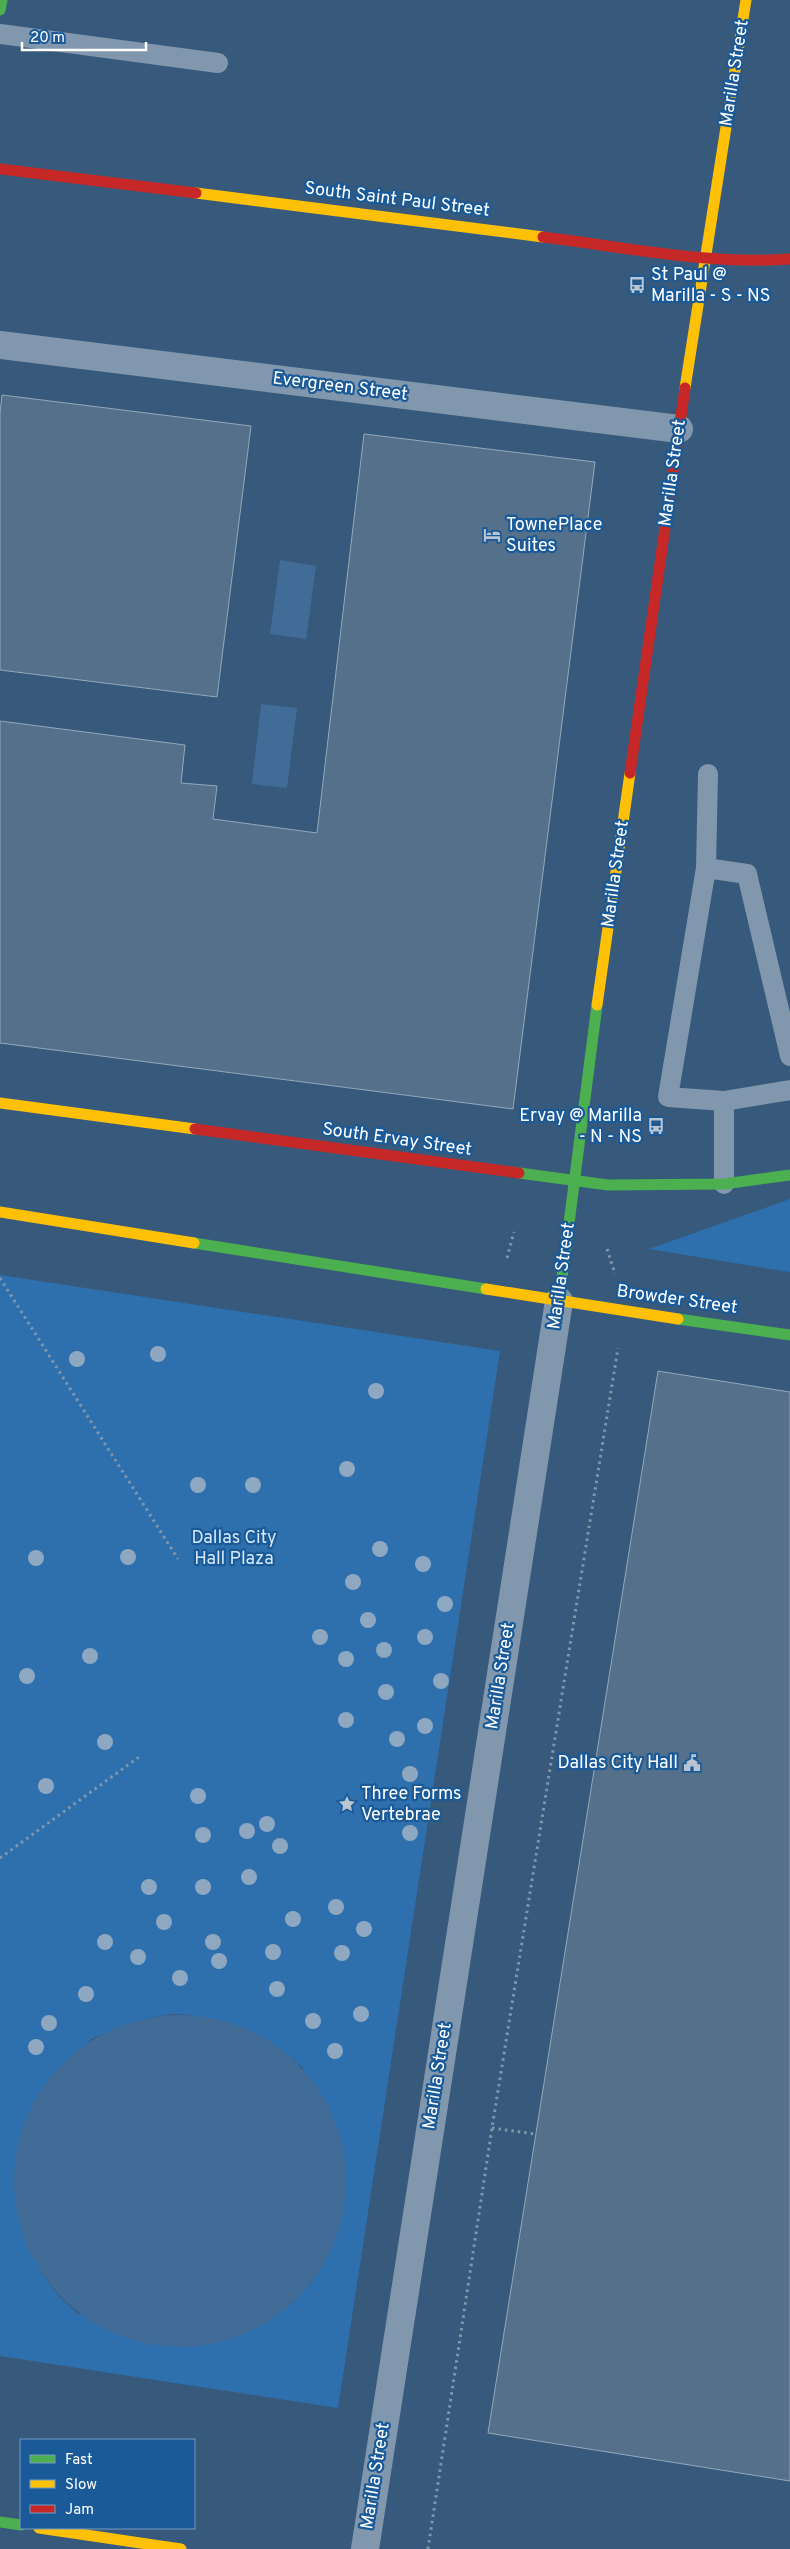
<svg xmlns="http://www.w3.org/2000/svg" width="790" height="2549" viewBox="0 0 790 2549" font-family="Overpass,sans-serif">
<rect width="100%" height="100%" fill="#37597b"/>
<g fill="#2e70ae" fill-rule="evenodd">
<polygon points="790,1199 790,1272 649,1249"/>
<path d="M0,1275L500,1351L338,2408L0,2356ZM173,2014C227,2017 263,2032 303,2068L327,2258L312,2282L292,2304L78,2314L57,2294L40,2271L90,2040C118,2026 142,2018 173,2014Z"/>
</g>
<g fill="#406c97">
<polygon points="280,560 316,566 306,639 270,634"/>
<polygon points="261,704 297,708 287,788 252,784"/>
<circle cx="180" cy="2181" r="166"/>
</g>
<g fill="#54708a" stroke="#95a8bb">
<polygon points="2,395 251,426 217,697 0,670 0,413"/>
<polygon points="364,434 595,462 513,1109 0,1043 0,721 185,745 181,783 217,786 213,819 317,833"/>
<polygon points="658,1371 790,1392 790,2481 488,2433"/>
</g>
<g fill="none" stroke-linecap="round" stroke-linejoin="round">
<g stroke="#8197ad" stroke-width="3" stroke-dasharray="2.5 4" stroke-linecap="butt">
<polyline points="607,1249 615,1274"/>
<polyline points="507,1258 514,1232"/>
<polyline points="0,1278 178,1559"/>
<polyline points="0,1858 139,1757"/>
<polyline points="492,2128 535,2134"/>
<polyline points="428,2549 492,2128 618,1348"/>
</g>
<g stroke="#8197ad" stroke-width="20">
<polyline points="0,34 218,63"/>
<polyline points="708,774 706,868 668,1097 724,1101 790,1090"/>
<polyline points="706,868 747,874 790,1056"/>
<polyline points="724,1184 724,1101"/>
</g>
<g stroke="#8197ad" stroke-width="28">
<polyline points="0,345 679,429"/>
<polyline points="365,2549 559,1301"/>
</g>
<g stroke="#4caf50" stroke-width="11">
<polyline points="0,10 2,0"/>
<polyline points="519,1173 608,1185 724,1184 790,1175"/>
<polyline points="194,1243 486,1289"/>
<polyline points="559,1301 597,1005"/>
<polyline points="678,1319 790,1335"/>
<polyline points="0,2522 21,2525"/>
</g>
<g stroke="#ffc107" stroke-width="11">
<polyline points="196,193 543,237"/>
<polyline points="685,388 746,0"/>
<polyline points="597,1005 630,773"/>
<polyline points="0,1103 195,1129"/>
<polyline points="0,1212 194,1243"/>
<polyline points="486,1289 678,1319"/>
<polyline points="39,2528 181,2549"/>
</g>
<g stroke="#c62828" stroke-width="11">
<polyline points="0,169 196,193"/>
<path d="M543,237C624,247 708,265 790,259"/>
<polyline points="630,773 685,388"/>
<polyline points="195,1129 519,1173"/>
</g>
</g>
<g fill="#8ea8c2">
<circle cx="158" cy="1354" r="8"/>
<circle cx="77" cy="1359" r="8"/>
<circle cx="376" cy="1391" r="8"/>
<circle cx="347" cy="1469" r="8"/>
<circle cx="198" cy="1485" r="8"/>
<circle cx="253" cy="1485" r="8"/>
<circle cx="380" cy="1549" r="8"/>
<circle cx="128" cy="1557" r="8"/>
<circle cx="36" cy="1558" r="8"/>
<circle cx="423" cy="1564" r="8"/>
<circle cx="353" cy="1582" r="8"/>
<circle cx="445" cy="1604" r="8"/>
<circle cx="368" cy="1620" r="8"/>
<circle cx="320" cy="1637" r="8"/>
<circle cx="425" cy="1637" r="8"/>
<circle cx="384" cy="1650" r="8"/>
<circle cx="90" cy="1656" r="8"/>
<circle cx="346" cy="1659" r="8"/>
<circle cx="27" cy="1676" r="8"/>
<circle cx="441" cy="1681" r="8"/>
<circle cx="386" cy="1692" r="8"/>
<circle cx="346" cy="1720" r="8"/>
<circle cx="425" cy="1726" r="8"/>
<circle cx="397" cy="1739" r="8"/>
<circle cx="105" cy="1742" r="8"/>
<circle cx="410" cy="1774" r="8"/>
<circle cx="46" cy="1786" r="8"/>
<circle cx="198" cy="1796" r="8"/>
<circle cx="267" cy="1824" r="8"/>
<circle cx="247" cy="1831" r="8"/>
<circle cx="410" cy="1833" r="8"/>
<circle cx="203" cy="1835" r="8"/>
<circle cx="280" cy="1846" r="8"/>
<circle cx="249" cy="1877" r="8"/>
<circle cx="149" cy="1887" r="8"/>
<circle cx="203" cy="1887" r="8"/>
<circle cx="336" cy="1907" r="8"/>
<circle cx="293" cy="1919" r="8"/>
<circle cx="164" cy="1922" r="8"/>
<circle cx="364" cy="1929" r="8"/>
<circle cx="105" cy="1942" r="8"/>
<circle cx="213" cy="1942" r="8"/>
<circle cx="273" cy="1952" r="8"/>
<circle cx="342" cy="1953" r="8"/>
<circle cx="138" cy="1957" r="8"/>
<circle cx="219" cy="1961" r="8"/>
<circle cx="180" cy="1978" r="8"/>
<circle cx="277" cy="1989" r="8"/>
<circle cx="86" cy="1994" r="8"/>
<circle cx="361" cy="2014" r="8"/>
<circle cx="313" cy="2021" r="8"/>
<circle cx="49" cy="2023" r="8"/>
<circle cx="36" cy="2047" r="8"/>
<circle cx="335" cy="2051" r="8"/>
</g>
<defs>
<g id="bus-bare" transform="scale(1.35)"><path d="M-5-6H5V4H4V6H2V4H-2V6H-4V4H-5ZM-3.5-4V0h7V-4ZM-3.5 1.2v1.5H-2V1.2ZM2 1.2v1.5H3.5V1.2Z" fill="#b9c5d1" stroke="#1a5a98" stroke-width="2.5" paint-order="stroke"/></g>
<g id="hotel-bare" transform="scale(1.35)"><path d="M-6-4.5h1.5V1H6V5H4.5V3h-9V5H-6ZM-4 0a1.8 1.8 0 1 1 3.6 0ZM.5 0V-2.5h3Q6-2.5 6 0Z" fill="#b9c5d1" stroke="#1a5a98" stroke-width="2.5" paint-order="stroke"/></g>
<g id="civic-bare" transform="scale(1.35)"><path d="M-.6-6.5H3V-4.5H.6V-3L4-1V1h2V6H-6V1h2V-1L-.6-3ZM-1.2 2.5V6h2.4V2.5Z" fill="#b9c5d1" stroke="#1a5a98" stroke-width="2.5" paint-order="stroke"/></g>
<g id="sight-bare" transform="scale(1.35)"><path d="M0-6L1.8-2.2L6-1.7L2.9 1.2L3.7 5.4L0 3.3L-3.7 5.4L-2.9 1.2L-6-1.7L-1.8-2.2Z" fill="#b9c5d1" stroke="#1a5a98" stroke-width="2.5" paint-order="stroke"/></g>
</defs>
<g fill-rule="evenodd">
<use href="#bus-bare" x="637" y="285"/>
<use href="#hotel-bare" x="492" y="535"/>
<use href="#bus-bare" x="656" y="1126"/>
<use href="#civic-bare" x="692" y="1763"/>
<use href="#sight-bare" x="347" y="1804"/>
</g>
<g text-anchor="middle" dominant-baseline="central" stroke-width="4.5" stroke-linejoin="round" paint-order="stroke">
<g font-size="18" fill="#fff" stroke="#1a5a98">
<text transform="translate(735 73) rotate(-81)">Marilla Street</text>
<text transform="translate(397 200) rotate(7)">South Saint Paul Street</text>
<text transform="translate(340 387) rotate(7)">Evergreen Street</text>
<text transform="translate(673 473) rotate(-82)">Marilla Street</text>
<text transform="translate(616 874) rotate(-82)">Marilla Street</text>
<text transform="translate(397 1140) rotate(8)">South Ervay Street</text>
<text transform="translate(562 1276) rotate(-82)">Marilla Street</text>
<text transform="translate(677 1300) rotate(8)">Browder Street</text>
<text transform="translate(501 1676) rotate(-81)">Marilla Street</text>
<text transform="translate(438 2076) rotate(-81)">Marilla Street</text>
<text transform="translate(376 2476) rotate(-81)">Marilla Street</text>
</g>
<g font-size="18" fill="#fff" stroke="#1a5a98" text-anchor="start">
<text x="651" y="275">St Paul @<tspan x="651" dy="21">Marilla - S - NS</tspan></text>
<text x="506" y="525">TownePlace<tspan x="506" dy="21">Suites</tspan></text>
<text x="642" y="1116" text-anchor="end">Ervay @ Marilla<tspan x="642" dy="21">- N - NS</tspan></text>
<text x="678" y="1763" text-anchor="end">Dallas City Hall</text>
<text x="361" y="1794">Three Forms<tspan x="361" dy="21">Vertebrae</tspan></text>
</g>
<g font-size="18" fill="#d5e9fc" stroke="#1a5a98">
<text x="234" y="1538">Dallas City<tspan x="234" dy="21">Hall Plaza</tspan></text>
</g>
</g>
<rect x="20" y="2439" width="175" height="90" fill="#1a5a98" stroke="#769cc1"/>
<rect x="30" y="2455" width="25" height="8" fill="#4caf50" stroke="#769cc1"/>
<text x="65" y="2464" font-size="15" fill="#ffffff">Fast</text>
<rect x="30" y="2480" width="25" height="8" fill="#ffc107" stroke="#769cc1"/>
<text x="65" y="2489" font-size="15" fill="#ffffff">Slow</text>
<rect x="30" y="2505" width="25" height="8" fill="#c62828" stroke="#769cc1"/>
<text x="65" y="2514" font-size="15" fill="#ffffff">Jam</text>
<path d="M22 42v8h124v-8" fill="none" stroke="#ffffff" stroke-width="2.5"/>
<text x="30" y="42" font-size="15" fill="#ffffff" stroke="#1a5a98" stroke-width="4" paint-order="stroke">20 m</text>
</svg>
